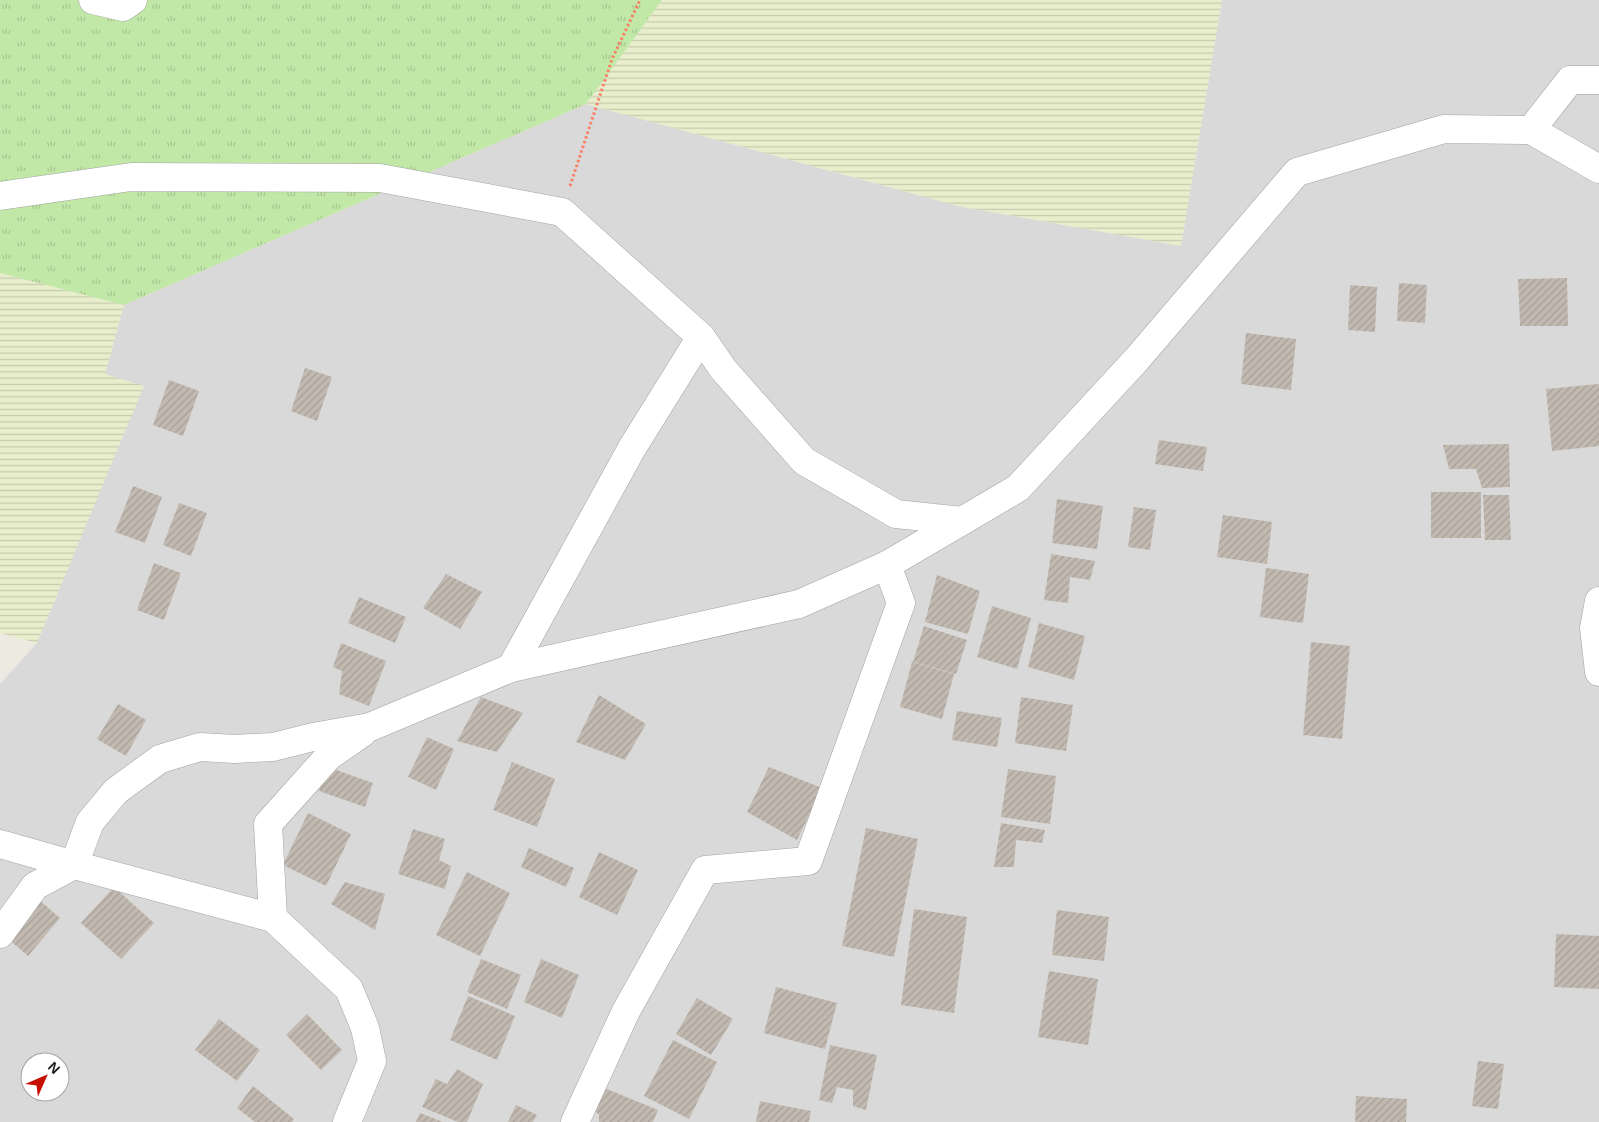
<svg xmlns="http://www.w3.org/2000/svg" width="1599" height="1122" viewBox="0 0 1599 1122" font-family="Helvetica,sans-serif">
<defs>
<pattern id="farmland-rules" width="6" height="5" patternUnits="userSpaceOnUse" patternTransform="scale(1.25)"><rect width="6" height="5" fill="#e8edcc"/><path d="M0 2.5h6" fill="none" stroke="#c6cbaf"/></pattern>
<pattern id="grass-tufts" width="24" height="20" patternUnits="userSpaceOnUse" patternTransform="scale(1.25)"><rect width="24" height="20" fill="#c2e8a7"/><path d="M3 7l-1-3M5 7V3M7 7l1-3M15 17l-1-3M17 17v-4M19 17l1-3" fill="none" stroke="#a6c68f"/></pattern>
<pattern id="building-hatch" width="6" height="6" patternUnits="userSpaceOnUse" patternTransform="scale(1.25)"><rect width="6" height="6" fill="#c2bab1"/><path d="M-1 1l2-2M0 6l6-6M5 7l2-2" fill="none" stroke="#a69f98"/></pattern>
</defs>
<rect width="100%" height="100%" fill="#edeae1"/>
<path fill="#dad9d9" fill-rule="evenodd" d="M1222,0H1599V1122H0V684L37,643L143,386L105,374L124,305L586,104L958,206L1181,246ZM30,1062H60V1092H30Z"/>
<g fill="url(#farmland-rules)">
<polygon points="662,0 1222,0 1181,246 958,206 586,104"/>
<polygon points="0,273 124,305 105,374 144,386 37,643 0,633"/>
</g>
<polygon fill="url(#grass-tufts)" points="0,0 662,0 586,104 124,305 0,273"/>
<g fill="url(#building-hatch)">
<polygon points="1567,278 1568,326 1520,326 1518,279"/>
<polygon points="1399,283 1427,285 1425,323 1397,321"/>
<polygon points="1350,285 1377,287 1375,332 1348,330"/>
<polygon points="1246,333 1296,339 1291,390 1241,384"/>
<polygon points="305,368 332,377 317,421 291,411"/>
<polygon points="169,380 199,391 183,436 153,425"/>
<polygon points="1599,384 1599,446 1552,451 1546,389"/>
<polygon points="1159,440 1207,447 1203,471 1155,464"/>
<polygon points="1509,444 1510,487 1482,488 1476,469 1449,469 1443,445"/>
<polygon points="133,486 162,497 145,543 115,532"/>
<rect x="1431" y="492" width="50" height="46"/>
<polygon points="1483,495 1509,495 1511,540 1485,540"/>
<polygon points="1057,499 1103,506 1097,549 1052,543"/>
<polygon points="179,503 207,513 191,556 163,545"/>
<polygon points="1134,507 1156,510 1150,550 1128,547"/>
<polygon points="1223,515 1272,522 1267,564 1217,557"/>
<polygon points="1051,554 1095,561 1090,580 1070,577 1068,603 1044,600"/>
<polygon points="154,563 181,573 164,620 137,610"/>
<polygon points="1266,568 1309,574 1303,623 1260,617"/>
<polygon points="446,574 482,592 460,629 423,608"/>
<polygon points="937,575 980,591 968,634 925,622"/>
<polygon points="359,597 406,617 395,643 348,623"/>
<polygon points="992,606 1031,618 1017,669 977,657"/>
<polygon points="1039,623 1085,636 1074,680 1028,667"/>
<polygon points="924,626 967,640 956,674 913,662"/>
<polygon points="1311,642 1350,646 1342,739 1303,735"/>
<polygon points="341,643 386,661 369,706 339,694 342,671 333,667"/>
<polygon points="912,662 954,674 942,719 900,707"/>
<polygon points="599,695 646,724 625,760 576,742"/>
<polygon points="481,697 523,713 497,752 457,741"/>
<polygon points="1021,697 1073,705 1066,751 1015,743"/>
<polygon points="118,704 146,720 126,756 97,739"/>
<polygon points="957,711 1002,718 997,747 952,740"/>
<polygon points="427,737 454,749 436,790 408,777"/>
<polygon points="512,762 555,779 537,827 493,810"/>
<polygon points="328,767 373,783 365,807 319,791"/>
<polygon points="769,767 822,788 797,840 747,812"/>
<polygon points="1008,769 1056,776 1050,824 1001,817"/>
<polygon points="308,813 351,834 326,886 283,865"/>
<polygon points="1001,823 1045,830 1042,843 1016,840 1014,867 994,867"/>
<polygon points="866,828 918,839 894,957 842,946"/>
<polygon points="413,829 445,839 439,860 451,866 445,889 398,874"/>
<polygon points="529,848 574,868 566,887 521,867"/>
<polygon points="599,852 638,870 617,915 579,897"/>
<polygon points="467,872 510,893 480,956 436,935"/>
<polygon points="345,882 385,894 375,930 331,904"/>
<polygon points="114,887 154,923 121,959 81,923"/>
<polygon points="38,899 60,918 28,956 6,937"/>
<polygon points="914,909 967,917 954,1013 901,1005"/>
<polygon points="1057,910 1109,917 1104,961 1052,955"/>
<polygon points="1556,934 1599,936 1599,989 1554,987"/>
<polygon points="481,959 521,975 507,1009 467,992"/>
<polygon points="541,959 579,975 562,1018 524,1002"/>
<polygon points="1049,971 1098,979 1088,1045 1038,1037"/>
<polygon points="776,987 837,1003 825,1049 764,1033"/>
<polygon points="468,996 515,1016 497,1060 450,1040"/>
<polygon points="697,998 733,1019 711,1055 676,1034"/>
<polygon points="307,1014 342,1050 321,1070 286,1035"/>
<polygon points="219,1019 260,1050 237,1081 195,1050"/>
<polygon points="673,1040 717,1062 689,1119 644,1096"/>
<polygon points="830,1045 877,1055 866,1110 853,1106 853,1090 837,1087 832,1103 819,1100"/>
<polygon points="1478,1061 1504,1064 1498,1109 1472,1106"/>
<polygon points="457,1069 483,1084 467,1122 458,1122 422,1107 436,1079 447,1084"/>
<polygon points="253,1086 294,1119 292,1122 255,1122 237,1108"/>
<polygon points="602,1087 658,1110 653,1122 599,1122 599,1115 591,1106"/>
<polygon points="1356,1096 1407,1099 1406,1122 1355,1122"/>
<polygon points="760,1101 811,1111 809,1122 756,1122"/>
<polygon points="516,1105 537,1115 533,1122 508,1122"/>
<polygon points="420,1113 443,1122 416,1122"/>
</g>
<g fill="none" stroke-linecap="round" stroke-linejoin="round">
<g stroke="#a3a3a3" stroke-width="29">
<g id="minor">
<polyline points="93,0 123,7 133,0"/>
<polyline points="1531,130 1570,80 1599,80"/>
<polyline points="0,196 131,177 380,178 562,212 701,337 723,369 804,461 896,514 962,521 1018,488 1137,359 1297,172 1444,129 1531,130 1599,169"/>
<polyline points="1599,601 1594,628 1599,672"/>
<polyline points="511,668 632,448 701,337"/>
<polyline points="0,844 74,865 90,822 116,791 160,759 200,747 234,749 273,747 313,737 370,727 511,668 799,604 887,565 962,521"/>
<polyline points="0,934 35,886 74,865 273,918"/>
<polyline points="347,1122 372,1061 365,1028 349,989 273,918 268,824 329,756 362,733"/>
<polyline points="575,1122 626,1011 705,870 808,861 901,603 887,565"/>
</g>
</g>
<polyline stroke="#f98067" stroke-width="3" stroke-dasharray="2.5 2.5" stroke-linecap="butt" points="570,186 612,59 640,0"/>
<use href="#minor" stroke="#fff" stroke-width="28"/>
</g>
<g transform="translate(45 1077) rotate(45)"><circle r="24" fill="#ffffff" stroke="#a4a4a4"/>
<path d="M0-4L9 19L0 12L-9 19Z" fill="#c70f01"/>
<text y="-8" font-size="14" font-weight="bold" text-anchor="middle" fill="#1c1c1c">N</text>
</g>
</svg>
